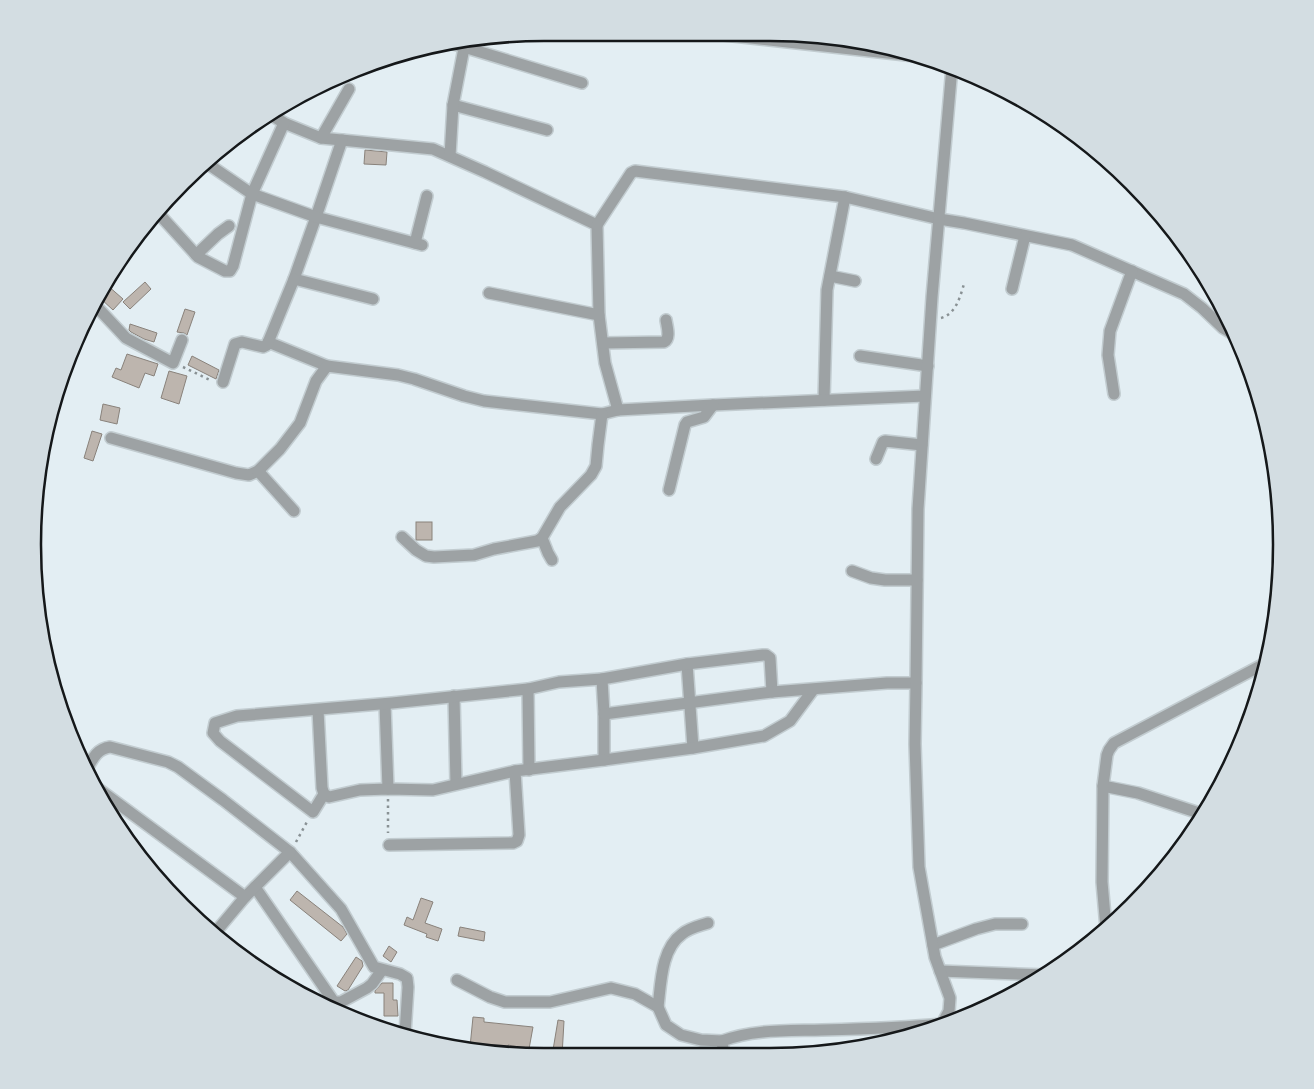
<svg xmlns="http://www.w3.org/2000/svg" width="1314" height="1089" viewBox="0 0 1314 1089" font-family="Arial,sans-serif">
<rect width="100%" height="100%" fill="#e3eef3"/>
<g fill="#bdb5ae" stroke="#89827b">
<polygon points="365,150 387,152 386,165 364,164"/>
<polygon points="145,282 151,289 130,309 123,302"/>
<polygon points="107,285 123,299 113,310 100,298"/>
<polygon points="185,309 195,312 187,335 184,333 177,332"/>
<polygon points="130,324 157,333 154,342 144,339 131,332 129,330"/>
<polygon points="127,354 158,364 154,376 145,373 139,388 112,377 116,368 121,370"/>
<polygon points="192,356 219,370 216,379 188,365"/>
<polygon points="169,371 187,376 179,404 161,398"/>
<polygon points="103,404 120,408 117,424 100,420"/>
<polygon points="92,431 102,434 93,461 84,458"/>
<rect x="416" y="522" width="16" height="18"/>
<polygon points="297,891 343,927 347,934 341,941 290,900"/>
<polygon points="421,898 433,902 425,923 442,929 438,941 426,937 427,934 404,925 407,917 413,920"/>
<polygon points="460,927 485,932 484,941 458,936"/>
<polygon points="389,946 397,952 391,962 383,956"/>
<polygon points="356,957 362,961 363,966 348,990 345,991 337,986"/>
<polygon points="382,983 393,983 393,1000 397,1000 398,1016 384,1016 384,993 375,993 375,991"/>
<polygon points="473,1017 484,1018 484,1022 533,1027 529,1049 508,1045 507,1055 470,1047"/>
<polygon points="558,1020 564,1021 562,1056 552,1056"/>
</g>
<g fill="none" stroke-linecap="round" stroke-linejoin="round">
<g stroke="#c2ccd0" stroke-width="14">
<g id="street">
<polyline points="706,33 924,57"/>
<polyline points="454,44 582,83"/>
<polyline points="453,105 547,130"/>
<polyline points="270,114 284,123 321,138 433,149 485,172 597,225 599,315 605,363 618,410"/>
<polyline points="321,138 349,89"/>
<polyline points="342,140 316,217 294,279 373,299"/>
<polyline points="450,156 453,105 465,43"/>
<polyline points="205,162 252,194 316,217 422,245"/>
<polyline points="159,214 198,257 225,271 230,271 233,266 252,194 284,123"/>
<polyline points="597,225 631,173 635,171 845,197 939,219 964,223 1072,245 1184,294 1202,308 1223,328 1235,335"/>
<polyline points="415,243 427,196"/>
<polyline points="196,255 218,234 229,226"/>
<polyline points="830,276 855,281"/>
<polyline points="1012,289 1025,236"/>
<polyline points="489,293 599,315"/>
<polyline points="96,306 126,338 173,363 182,340"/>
<polyline points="268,342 327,366"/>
<path d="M603,343L664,342C671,338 667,327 666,320"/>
<polyline points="860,356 928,366"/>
<polyline points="223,382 235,344 242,342 263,347 267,345 294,279"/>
<polyline points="1114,394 1108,355 1110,331 1132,271"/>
<polyline points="824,400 827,290 845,197"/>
<polyline points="111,438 236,473 249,475 258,471 280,449 300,423 316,381 327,366 398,375 414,379 464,396 484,401 602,414 618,410 713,405 925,396"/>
<polyline points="876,459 883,442 885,441 922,445"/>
<polyline points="258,471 294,511"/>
<polyline points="669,490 685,425 687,422 704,417 713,405"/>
<polyline points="402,537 416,550 426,556 434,557 474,555 494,549 537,541 542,538 560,507 591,475 596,466 598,445 602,414"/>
<polyline points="542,538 548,553 552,560"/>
<polyline points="852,571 871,578 885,580 917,580"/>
<polyline points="687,664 693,748"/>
<polyline points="528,689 559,682 602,679"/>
<polyline points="772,692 770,658 766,655 763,655 687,664 602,679 604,714 604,760 693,748 764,736 790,721 813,690"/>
<polyline points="454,696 456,784"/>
<polyline points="385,704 388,789"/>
<polyline points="318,710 322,788 324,794 329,797 360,790 388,789 433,790 515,771"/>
<polyline points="604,714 772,692 887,683 916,683"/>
<path d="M87,769C93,758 97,749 110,747L168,762L178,767L223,800L290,852L341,909L374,967L400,974L407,978L408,987L405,1034"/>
<polyline points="1103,786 1138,793 1199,813"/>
<polyline points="97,788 245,897"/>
<polyline points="324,794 313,812 220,741 213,733 215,723 237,716 392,703 528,689 529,770"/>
<polyline points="389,845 513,843 517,841 519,835 515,771 604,760"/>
<polyline points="255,887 334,1002 341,1002 367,988 372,984 382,970"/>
<polyline points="1106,928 1102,882 1103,786 1107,755 1109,750 1114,743 1266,663"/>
<polyline points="214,934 245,897 290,852"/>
<polyline points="933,945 976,929 995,924 1022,924"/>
<polyline points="940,971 1045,975"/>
<polyline points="457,980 490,997 505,1002 550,1002 611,988 635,994 658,1007 666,1025 681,1035 701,1040 722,1041"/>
<path d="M658,1007C661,983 661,949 682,934C689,928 699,926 708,923"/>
<path d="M724,1056L722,1041C754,1029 788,1031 822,1030C862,1029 902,1028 942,1024L949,1011L950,998L935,957L919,867L915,744L916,683L918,509L932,297L952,67"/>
</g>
</g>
<g stroke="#899194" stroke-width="2.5" stroke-dasharray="2.5 4" stroke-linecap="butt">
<path d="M941,318C956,314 960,297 964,284"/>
<polyline points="183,367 212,381"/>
<polyline points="388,799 388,833"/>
<polyline points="296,842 308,820"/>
</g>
<use href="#street" stroke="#9da2a4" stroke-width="11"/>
</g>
<path d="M0 0H1314V1089H0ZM544 41H770A503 503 0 0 1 1273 544V545A503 503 0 0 1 770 1048H544A503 503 0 0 1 41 545V544A503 503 0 0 1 544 41Z" fill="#d3dde2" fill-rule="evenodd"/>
<path fill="none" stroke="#15181a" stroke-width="2.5" d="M544 41H770A503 503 0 0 1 1273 544V545A503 503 0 0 1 770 1048H544A503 503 0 0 1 41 545V544A503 503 0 0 1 544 41Z"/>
</svg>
